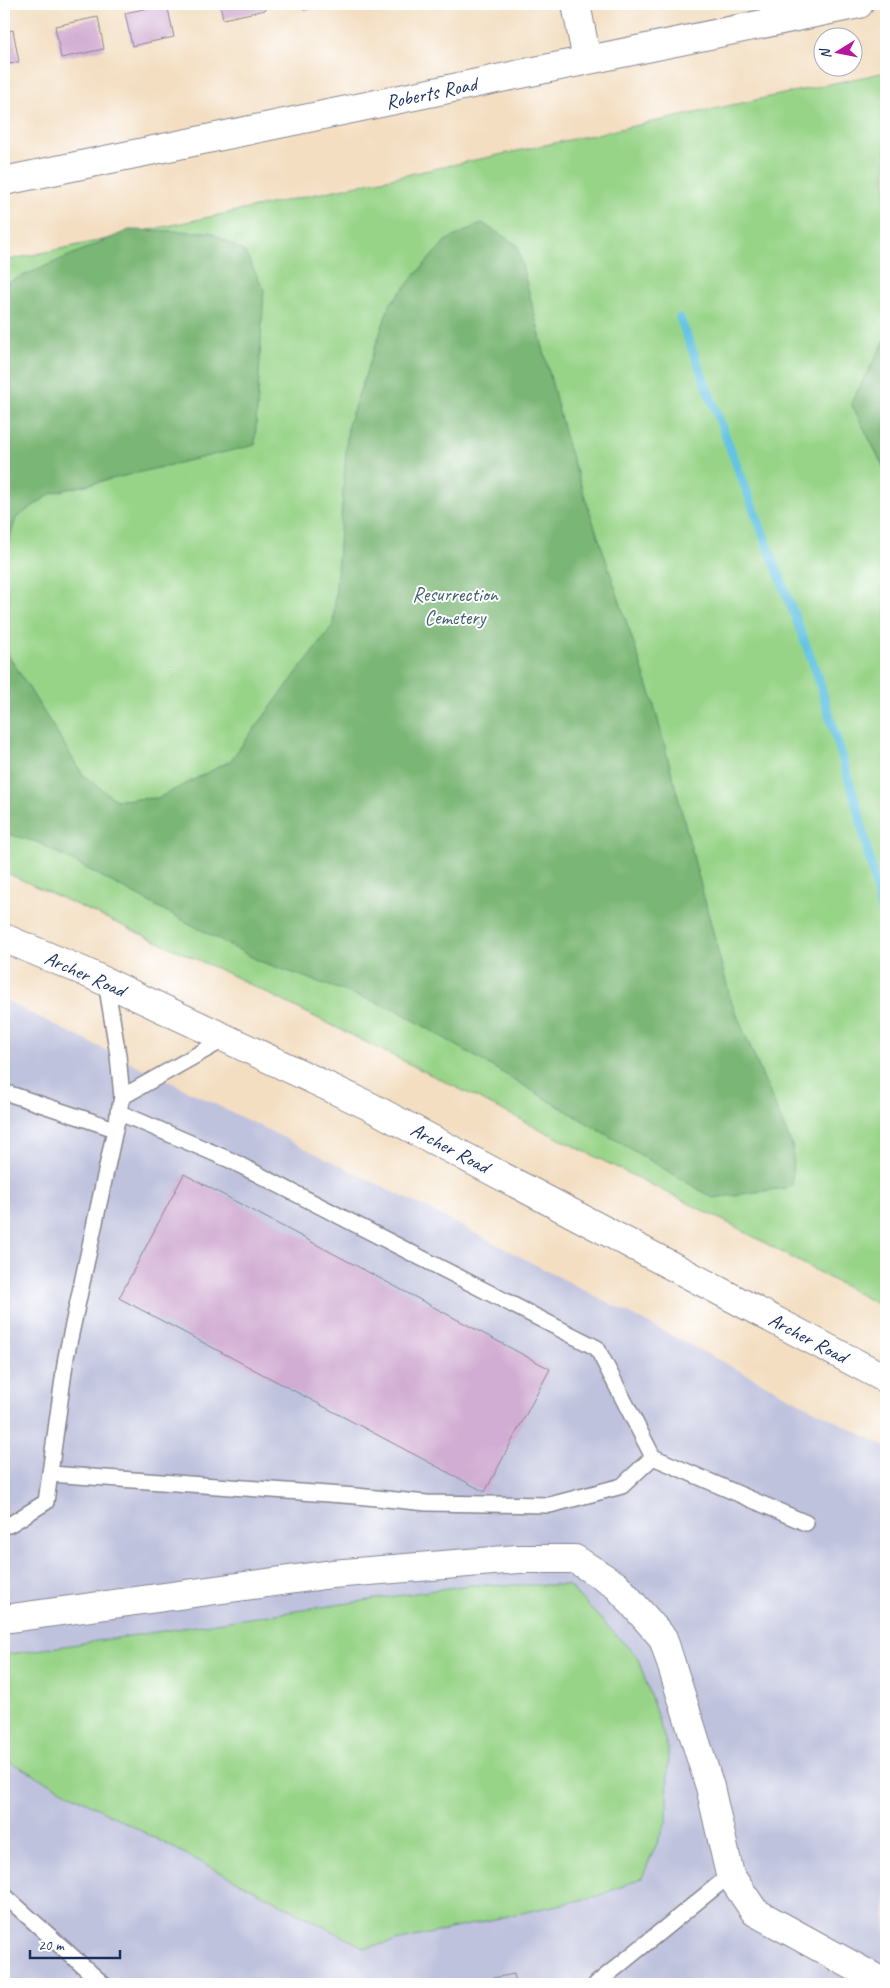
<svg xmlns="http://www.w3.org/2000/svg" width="890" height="1988" viewBox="0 0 890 1988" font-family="Caveat,sans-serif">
<rect width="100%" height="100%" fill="#fff"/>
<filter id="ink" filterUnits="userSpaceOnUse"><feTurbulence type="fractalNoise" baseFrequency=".02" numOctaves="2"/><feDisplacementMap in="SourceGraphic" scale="10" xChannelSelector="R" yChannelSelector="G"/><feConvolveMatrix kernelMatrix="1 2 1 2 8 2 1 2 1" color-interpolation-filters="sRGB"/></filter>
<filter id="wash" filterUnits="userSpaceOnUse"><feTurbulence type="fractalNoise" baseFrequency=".0096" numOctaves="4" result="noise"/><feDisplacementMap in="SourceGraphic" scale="20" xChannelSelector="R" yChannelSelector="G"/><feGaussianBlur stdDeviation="1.12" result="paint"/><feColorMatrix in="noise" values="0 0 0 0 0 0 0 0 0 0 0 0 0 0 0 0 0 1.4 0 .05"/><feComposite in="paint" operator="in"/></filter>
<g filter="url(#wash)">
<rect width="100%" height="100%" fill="#f3dec1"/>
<polygon fill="#bfc2dd" points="4,1000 434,1212 886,1447 886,1984 4,1984"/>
<g fill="#98d488" stroke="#5a8273">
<polygon points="886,72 886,1309 732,1225 229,974 4,872 4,261"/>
<polygon points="469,1585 568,1585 638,1658 668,1749 667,1820 642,1878 598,1896 365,1948 4,1759 4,1655"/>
</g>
<g fill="#7ab674" stroke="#4a7269">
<polygon points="482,223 517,245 567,443 653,701 731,1001 793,1148 792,1187 713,1198 395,1009 259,961 37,842 4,833 4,648 83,775 116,800 158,798 230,761 333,625 348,425 390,304 445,241"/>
<polygon points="129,230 210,232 245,252 264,290 255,445 52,493 16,518 4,556 4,284"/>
<polygon points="886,338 886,472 851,403"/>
</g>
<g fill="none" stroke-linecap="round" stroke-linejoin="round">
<polyline stroke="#65c3e3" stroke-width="9" points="680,318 816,671 858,810 886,929"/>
</g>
<g id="blocks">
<g fill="#d1add3">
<polygon points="167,4 174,37 132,46 125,13"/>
<polygon points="220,4 264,4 265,10 223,19"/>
<polygon points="302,4 327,4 328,5 304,10"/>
<polygon points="367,4 393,4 393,5 368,10"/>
<polygon points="98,17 104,49 61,58 55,26"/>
<polygon points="13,30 19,62 4,65 4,32"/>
<polygon points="184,1174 550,1369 485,1492 119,1298"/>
<polygon points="514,1974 516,1984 468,1984 468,1983"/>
</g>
</g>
</g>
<g filter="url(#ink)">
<use href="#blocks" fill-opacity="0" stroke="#878690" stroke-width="1"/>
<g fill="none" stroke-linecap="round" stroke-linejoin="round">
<g stroke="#878690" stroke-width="18">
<g id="service">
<polyline points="106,982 118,1055 122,1097 225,1039"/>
<polyline points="4,1092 115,1129"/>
<polyline points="118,1112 230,1160 597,1348 653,1457"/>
<polyline points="50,1474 356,1496 427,1503 550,1505 622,1486 653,1457 806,1523"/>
<polyline points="4,1525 9,1525 46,1502 66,1357 122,1097"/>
<polyline points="4,1895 103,1984"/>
<polyline points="596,1984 730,1875"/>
</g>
</g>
<g stroke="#878690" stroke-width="30">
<g id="minor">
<polyline points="576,4 587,60"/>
<polyline points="4,1619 332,1574 518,1559 575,1559 617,1586 663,1638 710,1787 730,1875 755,1912 886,1984"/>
</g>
</g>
<g stroke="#878690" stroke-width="30">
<polyline id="tertiary" points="4,181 859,4"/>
</g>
<g stroke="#878690" stroke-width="30">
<polyline id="primary" points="4,938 85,972 369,1106 886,1379"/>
</g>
<use href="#service" stroke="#fff" stroke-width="15"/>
<use href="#minor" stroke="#fff" stroke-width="28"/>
<use href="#tertiary" stroke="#fff" stroke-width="28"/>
<use href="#primary" stroke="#fff" stroke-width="28"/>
</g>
</g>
<g text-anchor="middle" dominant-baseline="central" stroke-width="4" stroke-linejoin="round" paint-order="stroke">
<g font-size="20" fill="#1b2f5e" stroke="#fff">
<text transform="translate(431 93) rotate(-12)">Roberts Road</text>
<text transform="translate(85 974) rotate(24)">Archer Road</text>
<text transform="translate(450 1148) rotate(28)">Archer Road</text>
<text transform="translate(808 1338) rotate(28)">Archer Road</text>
</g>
<g font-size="20" fill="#40616b" stroke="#fff">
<text x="455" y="594">Resurrection<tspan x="455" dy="23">Cemetery</tspan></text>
</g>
</g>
<rect width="890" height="1988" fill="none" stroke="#fff" stroke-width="20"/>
<g transform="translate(838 52) rotate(260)"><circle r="24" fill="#ffffff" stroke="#a4acbf"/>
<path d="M0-4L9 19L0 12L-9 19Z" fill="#b5179e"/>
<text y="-8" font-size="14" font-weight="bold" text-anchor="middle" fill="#1b2f5e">N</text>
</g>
<path d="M30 1950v8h90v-8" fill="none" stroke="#1b2f5e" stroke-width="2.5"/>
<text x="38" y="1950" font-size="15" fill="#1b2f5e" stroke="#ffffff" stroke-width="4" paint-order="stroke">20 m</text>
</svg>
